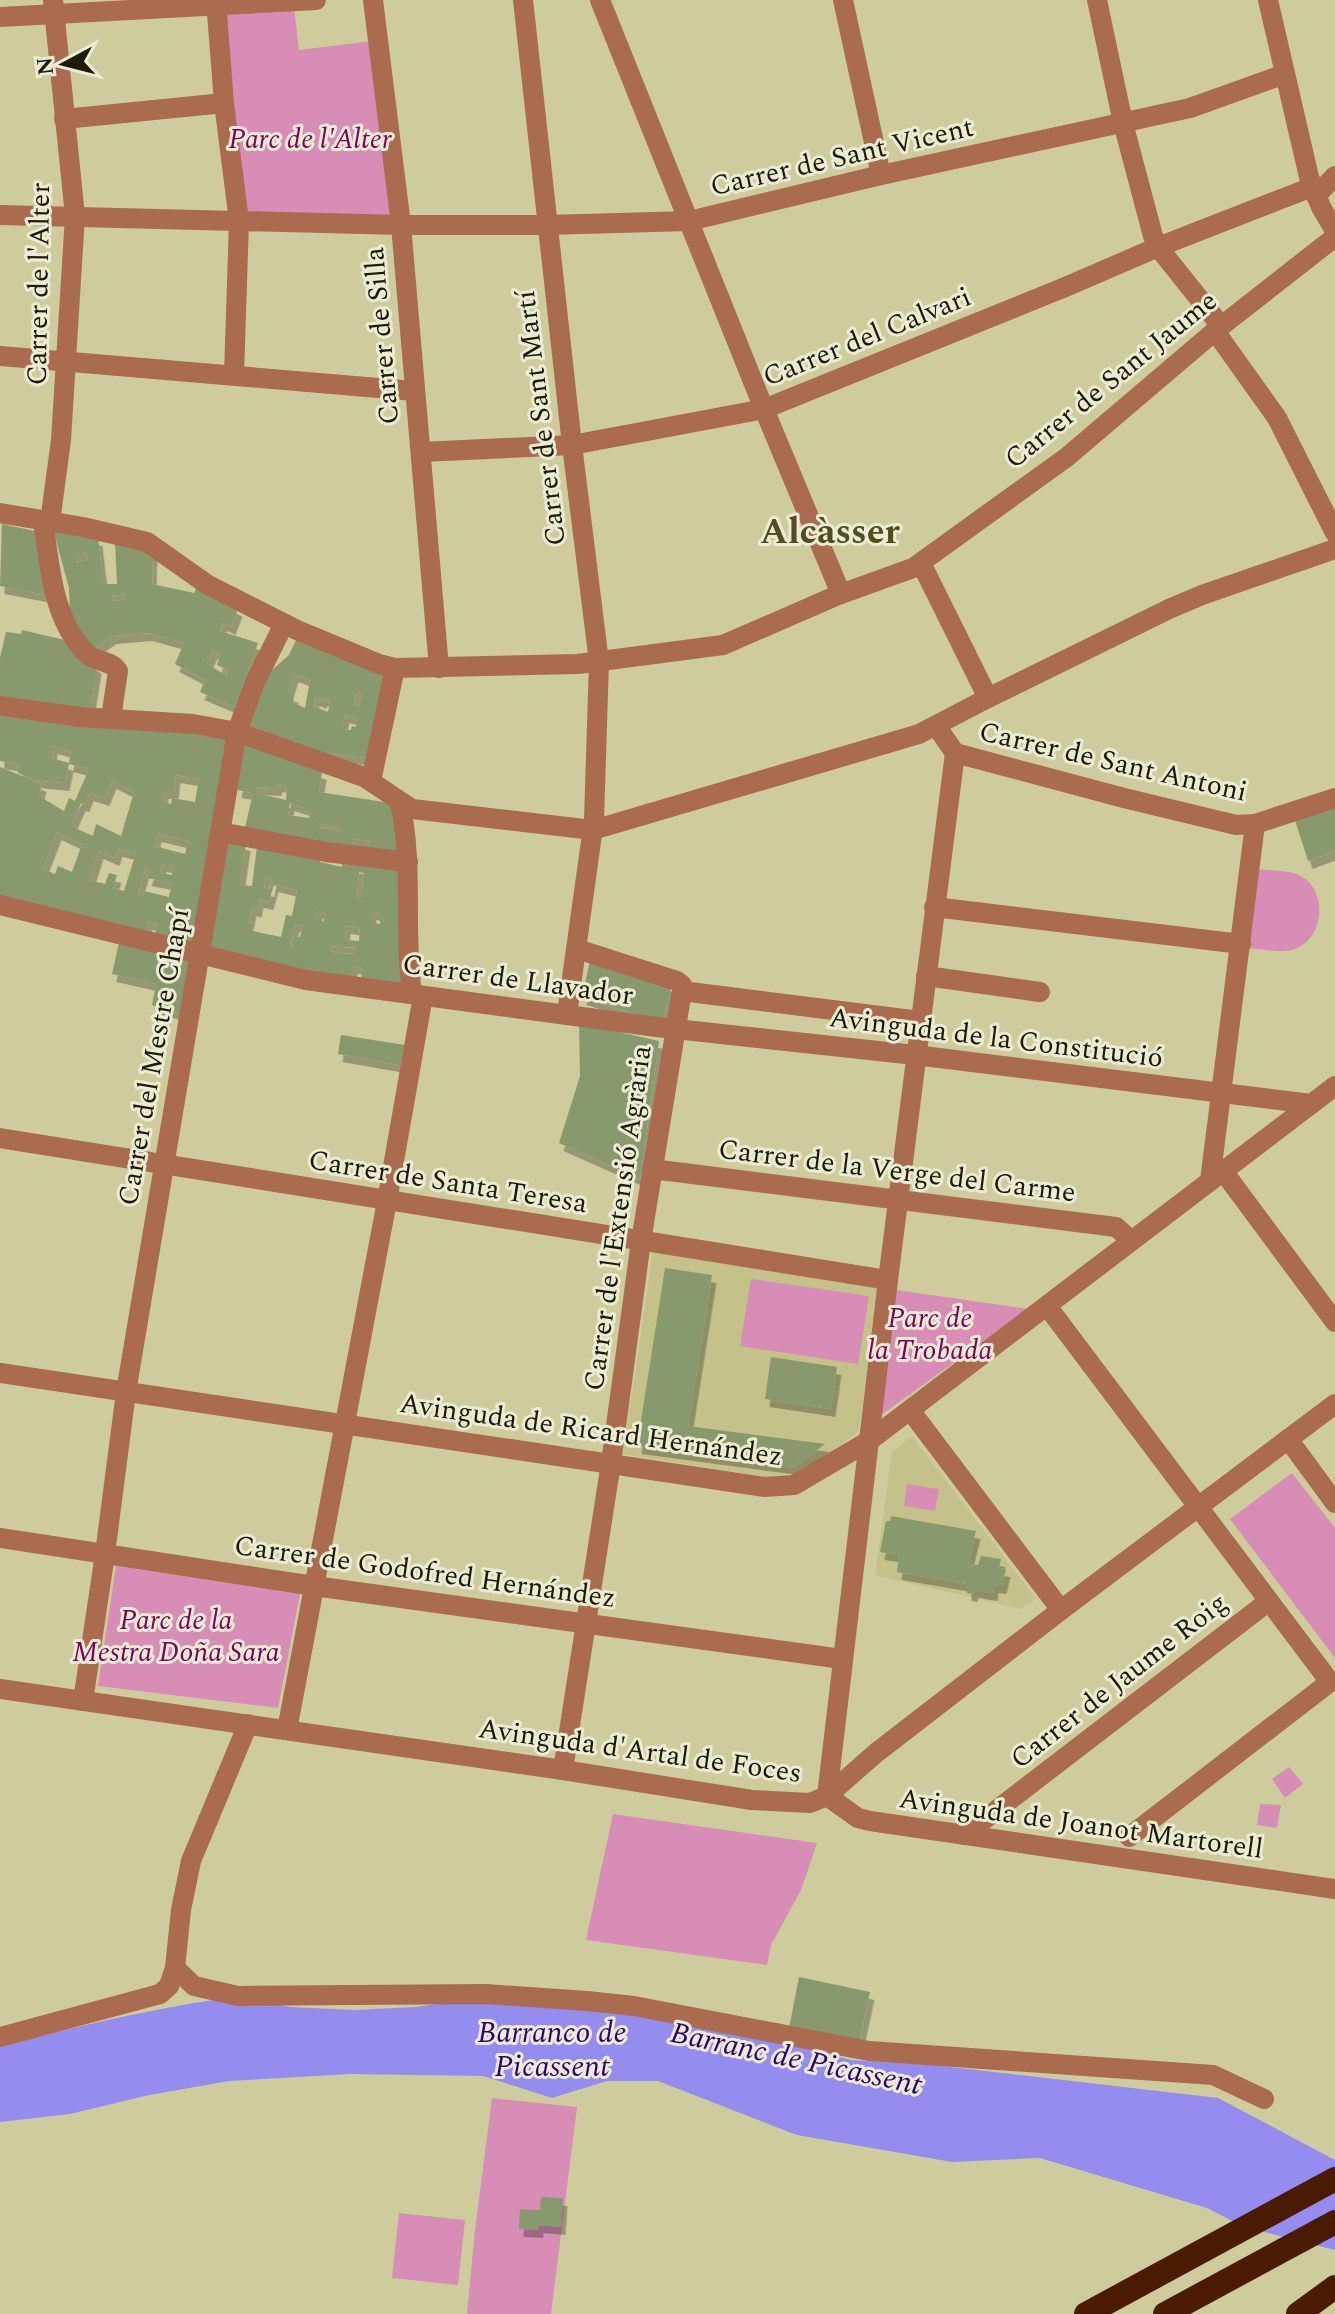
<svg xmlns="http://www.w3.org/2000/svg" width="1335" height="2314" viewBox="0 0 1335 2314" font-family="Spectral,serif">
<defs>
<filter id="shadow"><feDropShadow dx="4.5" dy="8" stdDeviation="0" flood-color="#0004"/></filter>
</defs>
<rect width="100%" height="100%" fill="#cecc9c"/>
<g fill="#c4c28a">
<polygon points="653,1252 879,1286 859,1431 818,1463 792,1474 772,1478 623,1454"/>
<polygon points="912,1436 1036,1599 1021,1609 875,1575 892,1452"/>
</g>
<g fill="#d78db6">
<polygon points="294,7 299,50 372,41 392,220 245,214 225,12"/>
<path d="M1258,869C1270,871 1291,870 1301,876C1329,892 1324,941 1292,950C1280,953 1261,949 1248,948Z"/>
<polygon points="751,1279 869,1296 858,1364 740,1346"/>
<polygon points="896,1290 1028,1309 880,1416"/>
<polygon points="1292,1473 1335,1528 1335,1658 1230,1519"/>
<polygon points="907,1484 939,1489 935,1511 904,1506"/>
<polygon points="116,1566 300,1594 278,1708 98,1686"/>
<polygon points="1289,1767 1303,1784 1285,1798 1272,1779"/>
<polygon points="1260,1804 1281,1805 1277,1828 1257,1825"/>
<polygon points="613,1814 817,1843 801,1890 771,1945 767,1965 586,1940"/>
<polygon points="492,2098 577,2107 551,2314 467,2314 475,2230"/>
<polygon points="399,2213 465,2220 458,2285 392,2278"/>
</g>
<path fill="#948cee" d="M238,1996L290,2007L353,2010L416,2007L465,2000L619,2012L756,2035L851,2060L933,2065L1218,2098L1335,2160V2250L1244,2227L1207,2208L1040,2158L952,2162L797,2135L658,2081H607L552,2098L483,2076L350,2074L229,2081L149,2095L70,2114L0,2122V2047C79,2025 157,2008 238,1996Z"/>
<g fill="#88996e" fill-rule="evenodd" filter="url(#shadow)">
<polygon points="2,524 35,531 47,595 0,586"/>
<path d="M53,529L98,538L103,580L99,581V584H117L115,542L153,550L152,584L194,593L197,586L238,609L231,627L223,623L220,631L258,643L235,707L200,692L205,680L175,664L184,643L148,633L112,636L92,650L70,621L69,588ZM86,552L87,560L76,562V554ZM124,594L125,600L113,601L112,596ZM213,651L221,653L217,665L228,670L226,675L207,664Z"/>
<polygon points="22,630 65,640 97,666 90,710 0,698 0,658 6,632 21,634"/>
<path d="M297,638L387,675L368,758L324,753L247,725L263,678L289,655ZM294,674L310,680L305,708L293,703L294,695L288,693ZM357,692L362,693L359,707L354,705ZM315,698L322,701L323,698L330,700L328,712L314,706ZM345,715L358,719L356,727L352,726L351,730L342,729Z"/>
<path d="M0,716L74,726L180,732L230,740L195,944L155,934L157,924L148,922L145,932L0,896V767L42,784L39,796L64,811L69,798L75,801L89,769L69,764L65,783L34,780L18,773L19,764L0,761ZM53,746L71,751L69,763L52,758ZM176,775L199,779L195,802L172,798L171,804L163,802L164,791H174ZM112,781L134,792L121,836L96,824L93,836L71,826L81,803L85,804L89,793L105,798ZM57,832L82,844L72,872L58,866L55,874L43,869ZM157,834L191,842L190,845H187L185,854L155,846ZM118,849L136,853L124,891L113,888L117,875L109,873L105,884L90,880L99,851L115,858ZM162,864L173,866L172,875L160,873ZM145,869L150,870L147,878L172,883L169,897L144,891L143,895L138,894Z"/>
<path d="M245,743L322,772L319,792L397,804L404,858L368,853L370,841L354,839L352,851L244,832L253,793L237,790ZM278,784L287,786L286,800L256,793L257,787L277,788ZM290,803L305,808V811L311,813L309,818L288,815ZM318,823L340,828V831L318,827Z"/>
<polygon points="1335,807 1335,851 1308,861 1295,820"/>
<path d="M229,839L246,843L240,885L252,886L257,846L321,859L320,862L342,867V864L404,871L406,984L361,982L362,967L353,966V982L209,948ZM359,872L364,873L361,897L357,896ZM266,877L272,878L270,889L264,888ZM274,884L297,890L292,916L286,915L281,937L252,931L253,924L249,923L252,908L257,910L259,900L269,902ZM318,911L326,913L324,921L315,920ZM372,912L380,914V924L372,923ZM295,924L303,926L300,937L294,936L292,947L290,946ZM346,926L360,928L359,941L345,940ZM332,946L355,948V954L331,953Z"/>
<polygon points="119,943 191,960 181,1014 152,1005 156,984 112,974"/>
<polygon points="590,960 672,985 662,1022 582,997"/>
<polygon points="579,1023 659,1041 640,1179 559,1143 580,1076"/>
<polygon points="341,1035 405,1045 400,1065 338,1054"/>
<polygon points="665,1268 712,1275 688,1426 825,1444 794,1467 637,1446"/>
<polygon points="771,1357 837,1367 831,1409 765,1399"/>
<polygon points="891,1516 976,1531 968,1564 978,1565 981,1556 1001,1559 999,1568 1006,1569 1002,1586 994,1585 993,1593 974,1590 973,1594 967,1593 967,1584 897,1572 899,1555 880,1552 886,1521 890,1521"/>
<polygon points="799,1977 870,1992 859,2043 789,2028"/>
<polygon points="541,2197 563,2198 561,2227 539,2225 539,2230 519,2229 520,2209 540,2210"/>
</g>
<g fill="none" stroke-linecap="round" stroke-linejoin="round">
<g stroke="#aa6b4e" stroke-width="20">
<polyline points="216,0 224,103 239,221 234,375"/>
<polyline points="373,0 401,225 439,668"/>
<polyline points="523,0 572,445 599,662 594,820 567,1014"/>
<polyline points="600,0 764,409 841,594"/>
<polyline points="843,0 881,175"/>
<polyline points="1097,0 1123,123 1153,236 1158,247 1221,326"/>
<polyline points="1268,0 1309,177 1321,207 1335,231"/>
<polyline points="0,17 316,0"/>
<polyline points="64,119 224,103"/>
<polyline points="1316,196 1335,176"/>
<polyline points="0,215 401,225 546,225 689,221 881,175 1190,108 1285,74"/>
<polyline points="1215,331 1277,418 1335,533"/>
<polyline points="0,356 414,391"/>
<polyline points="421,452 572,445 764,409 1063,288 1158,247 1312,187"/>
<polyline points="0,513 83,527 147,542 208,585 297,630 379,664 395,668 578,664 723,645 838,595 913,568 1067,457 1215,331 1335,237"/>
<path d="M43,521C50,566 52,618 86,653C96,663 110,659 118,671L111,718"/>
<polyline points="50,522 61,440 75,216 53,0"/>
<polyline points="921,563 988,698"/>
<polyline points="0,706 80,717 193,724 237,732 364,777 412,809 593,830 919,734 988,698 1169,609 1202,595 1335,549"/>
<polyline points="937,727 955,753 1124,798 1236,825 1255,824 1335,798"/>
<polyline points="371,781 395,668"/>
<path d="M400,803C414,866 403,930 412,994"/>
<polyline points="220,832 326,852 408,862"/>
<polyline points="0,905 306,980 657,1027 915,1055 1311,1104"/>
<polyline points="934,907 1241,944"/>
<polyline points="926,976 1040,992"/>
<polyline points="682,991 920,1021"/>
<polyline points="0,1138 888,1280"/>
<polyline points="652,1169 1116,1227 1131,1240"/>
<polyline points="1223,1171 1335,1322"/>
<polyline points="1210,1181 1255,824"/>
<polyline points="1047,1306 1330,1682 1129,1837"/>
<polyline points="0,1373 765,1487 794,1485 869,1441 1335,1086"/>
<polyline points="910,1410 1061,1610"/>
<polyline points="1288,1439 1335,1503"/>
<polyline points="0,1538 314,1586 842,1659"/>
<polyline points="0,1689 563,1770 752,1800 810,1803 827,1796 876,1753 1061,1610 1335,1404"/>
<polyline points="83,1701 105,1554 126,1392 237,732 255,682 284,624"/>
<polyline points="287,1730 387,1201 423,996"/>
<polyline points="563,1770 611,1463 641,1241 682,991 682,985 677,981 577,949"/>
<polyline points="827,1796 888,1280 955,753"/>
<polyline points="827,1796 858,1818 870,1821 1335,1889"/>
<polyline points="964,1835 1269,1601"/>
<polyline points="175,1968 194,1986 238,1996 486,1994 587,2001 634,2006 869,2051 1213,2075 1264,2099"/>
<polyline points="0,2037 160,1994 169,1986 175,1968 181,1910 191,1861 248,1724"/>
</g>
<g stroke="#4a1b01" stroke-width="24">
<polyline points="1086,2314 1335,2179"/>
<polyline points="1165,2314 1335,2222"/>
<polyline points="1298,2314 1335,2287"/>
</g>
</g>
<g text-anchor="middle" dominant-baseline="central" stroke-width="6" stroke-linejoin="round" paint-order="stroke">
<g font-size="28" font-style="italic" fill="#82005c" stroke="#ecebd3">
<text x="310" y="139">Parc de l'Alter</text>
<text x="930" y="1318">Parc de<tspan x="930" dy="32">la Trobada</tspan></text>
<text x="176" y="1620">Parc de la<tspan x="176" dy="32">Mestra Doña Sara</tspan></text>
</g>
<g font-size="28" fill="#1c1b08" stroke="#ecebd3">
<text transform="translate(842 157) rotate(-13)">Carrer de Sant Vicent</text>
<text transform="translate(39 284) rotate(-89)">Carrer de l'Alter</text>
<text transform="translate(382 336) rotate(-95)">Carrer de Silla</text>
<text transform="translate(867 337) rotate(-22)">Carrer del Calvari</text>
<text transform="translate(1111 380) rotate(-39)">Carrer de Sant Jaume</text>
<text transform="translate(541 418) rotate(-97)">Carrer de Sant Martí</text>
<text transform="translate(1113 762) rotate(13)">Carrer de Sant Antoni</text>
<text transform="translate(518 980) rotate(8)">Carrer de Llavador</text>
<text transform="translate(996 1038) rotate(7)">Avinguda de la Constitució</text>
<text transform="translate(154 1057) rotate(-80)">Carrer del Mestre Chapí</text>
<text transform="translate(897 1171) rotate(7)">Carrer de la Verge del Carme</text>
<text transform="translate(448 1182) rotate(9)">Carrer de Santa Teresa</text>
<text transform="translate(618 1218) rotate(-82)">Carrer de l'Extensió Agrària</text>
<text transform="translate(591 1430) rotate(8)">Avinguda de Ricard Hernández</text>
<text transform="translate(425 1572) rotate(8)">Carrer de Godofred Hernández</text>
<text transform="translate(1119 1681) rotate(-38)">Carrer de Jaume Roig</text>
<text transform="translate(640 1751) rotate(8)">Avinguda d'Artal de Foces</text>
<text transform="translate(1081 1824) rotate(8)">Avinguda de Joanot Martorell</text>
</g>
<g font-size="30" font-style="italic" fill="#2e017c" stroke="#ecebd3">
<text x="552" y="2033">Barranco de<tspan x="552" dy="34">Picassent</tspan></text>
<text transform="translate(796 2059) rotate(12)">Barranc de Picassent</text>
</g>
<g font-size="36" font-weight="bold" fill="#504e21" stroke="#ecebd3">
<text x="830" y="532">Alcàsser</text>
</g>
</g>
<g transform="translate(64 64) rotate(263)" stroke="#ecebd3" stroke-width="6" paint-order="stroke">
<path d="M0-6L14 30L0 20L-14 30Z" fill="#1c1b08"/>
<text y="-12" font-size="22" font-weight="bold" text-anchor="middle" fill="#1c1b08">N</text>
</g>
</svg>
